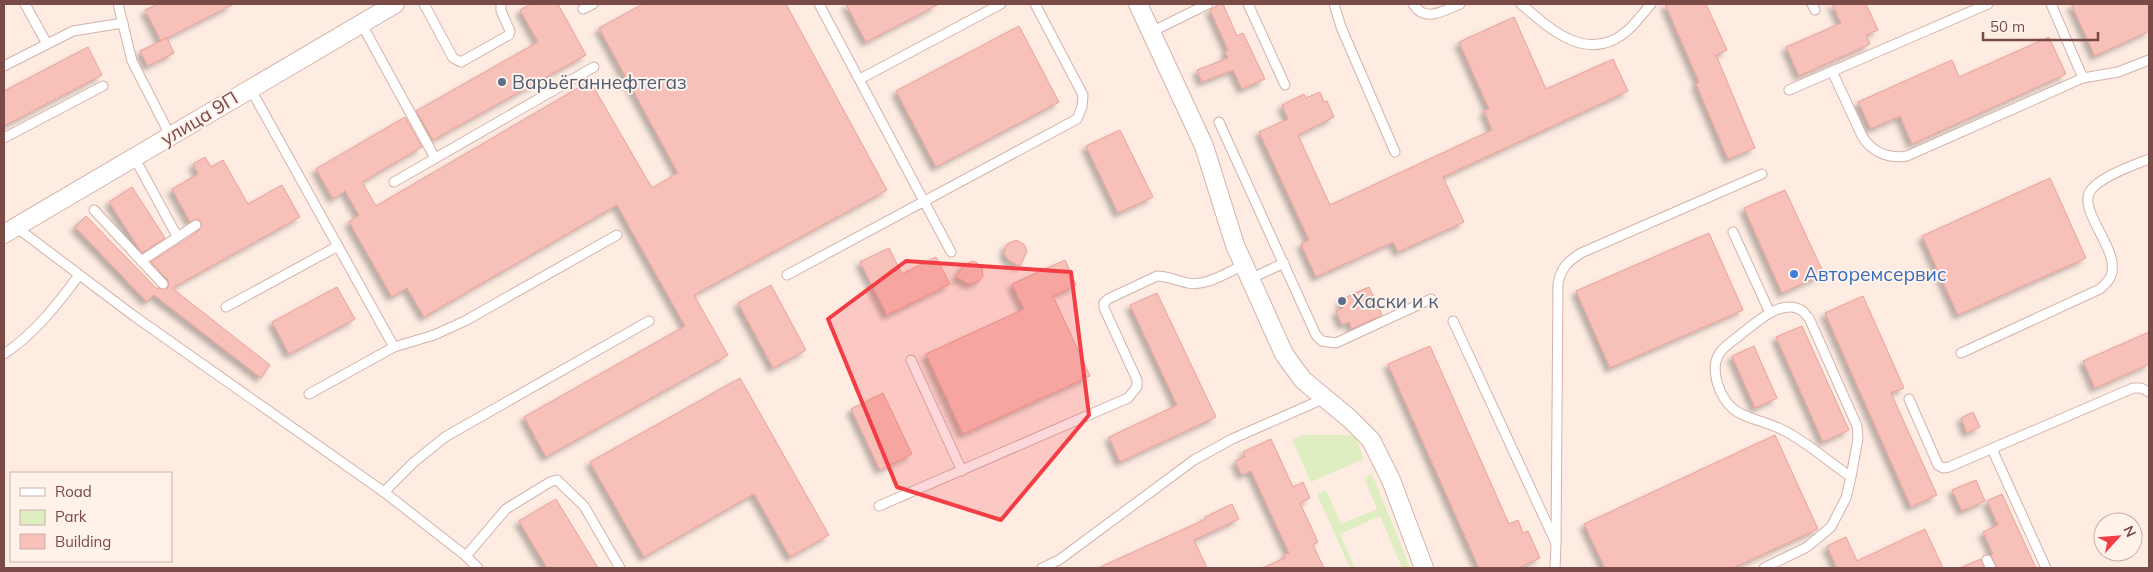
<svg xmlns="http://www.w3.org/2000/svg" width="2153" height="572" viewBox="0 0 2153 572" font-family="Mulish,sans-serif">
<defs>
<filter id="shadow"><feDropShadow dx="-4.5" dy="4.5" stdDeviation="2.5" flood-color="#0004"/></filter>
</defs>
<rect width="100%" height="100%" fill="#feece3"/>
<g fill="#dfeec0">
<polygon points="1302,435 1355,435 1364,459 1311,482 1292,440"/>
<polygon points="1372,474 1410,567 1409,568 1402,568 1380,516 1340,534 1355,568 1350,568 1317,494 1326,490 1341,524 1377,509 1364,478"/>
</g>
<g fill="#f7c0b8" stroke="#eba097" filter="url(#shadow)">
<polygon points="158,4 234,4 161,41 145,10"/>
<polygon points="531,4 558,4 586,55 433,140 416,111 538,42 520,10"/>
<polygon points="643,4 786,4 887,190 694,295 728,355 546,457 524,417 685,326 617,205 424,317 407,288 392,297 349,222 359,215 345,191 333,199 316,169 405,117 422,147 362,182 376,206 590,81 652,188 678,173 599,28"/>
<polygon points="846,4 939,4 866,42"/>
<polygon points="1220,4 1223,4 1237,36 1243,33 1265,79 1242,89 1233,70 1202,82 1197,70 1228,58 1225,52 1228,50 1210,10"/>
<polygon points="1665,4 1706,4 1727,50 1716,55 1755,148 1728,159 1696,84 1699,82"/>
<polygon points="1832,4 1866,4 1878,30 1866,35 1870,44 1799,76 1786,47 1841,23"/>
<polygon points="2071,4 2149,4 2149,31 2095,56"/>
<polygon points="1514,17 1546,89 1613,59 1628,91 1443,177 1464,222 1398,252 1393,242 1316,277 1301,244 1309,240 1259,132 1288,119 1282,105 1304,94 1306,98 1320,92 1324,102 1327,101 1334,117 1298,135 1330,205 1492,130 1484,111 1489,109 1459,42"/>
<polygon points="1019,26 1059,102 936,167 896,91"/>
<polygon points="2049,37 2066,74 1912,144 1900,116 1871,129 1858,102 1952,60 1959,77"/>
<polygon points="167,38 174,53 148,66 140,51"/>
<polygon points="88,47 102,75 4,126 4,91"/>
<polygon points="1120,130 1153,197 1118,213 1086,146"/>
<polygon points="205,157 211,167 223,160 248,204 282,185 300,217 172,288 270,365 261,378 154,295 147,302 75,227 86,216 156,288 167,289 169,285 168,280 151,262 196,233 202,225 198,219 190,222 172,189 198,174 193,164"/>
<polygon points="2050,178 2086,258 1958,315 1922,236"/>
<polygon points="132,187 165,238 142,253 109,202"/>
<polygon points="1785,190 1824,274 1782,293 1744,208"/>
<polygon points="1709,233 1743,310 1610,368 1576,291"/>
<polygon points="1016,240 1024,244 1027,251 1020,266 1008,260 1004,253 1007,244"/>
<polygon points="889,248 902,274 936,257 950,284 887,315 860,262"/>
<polygon points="1065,260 1076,285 1053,296 1090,376 963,434 926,354 1024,309 1012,284"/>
<polygon points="973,261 977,263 982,268 983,276 979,281 969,284 956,277 965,264"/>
<polygon points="771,285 806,350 773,368 738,303"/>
<polygon points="337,287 355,319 289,354 272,322"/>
<polygon points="1369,287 1382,315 1352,329 1349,322 1342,325 1336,311 1343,308 1340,300"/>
<polygon points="1157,293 1216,417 1120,462 1109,437 1177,405 1130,305"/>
<polygon points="1863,296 1904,388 1891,393 1937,495 1911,507 1825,313"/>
<polygon points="1802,326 1849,430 1823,442 1776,337"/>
<polygon points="2149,332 2149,364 2095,388 2083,361"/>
<polygon points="1430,346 1509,524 1518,520 1523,533 1528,531 1540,558 1518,568 1479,568 1388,364"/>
<polygon points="1754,346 1777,398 1755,408 1732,356"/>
<polygon points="740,378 829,535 790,557 754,494 644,557 590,462"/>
<polygon points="883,393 912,454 880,470 851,409"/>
<polygon points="1973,412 1980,427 1967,433 1961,418"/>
<polygon points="1775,435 1818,529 1733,568 1605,568 1584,524"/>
<polygon points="1271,439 1293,487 1303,482 1310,498 1300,503 1318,542 1313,545 1324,568 1262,568 1285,558 1284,555 1289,553 1251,471 1242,475 1235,461 1245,457 1243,452"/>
<polygon points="1976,480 1985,501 1962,511 1952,490"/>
<polygon points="2002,494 2036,568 1997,568 1990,555 1993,554 1983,532 1998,525 1987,501"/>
<polygon points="556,499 598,568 547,568 519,521"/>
<polygon points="1232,504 1239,519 1194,540 1207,568 1098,568 1206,519 1205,517"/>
<polygon points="1925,529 1943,568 1837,568 1827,546 1846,537 1857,561"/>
<polygon points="1981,559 1984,568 1960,568"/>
</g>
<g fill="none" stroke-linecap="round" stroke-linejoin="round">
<g stroke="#d3b2ab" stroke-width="11">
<g id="lane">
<polyline points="25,4 47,44"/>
<polyline points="118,4 132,61 170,135"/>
<polyline points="424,4 453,58 461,62 509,35 510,31 501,11 501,4"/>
<polyline points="819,4 951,252"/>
<polyline points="1248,4 1285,85"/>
<polyline points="1334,4 1341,27 1395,152"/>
<path d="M1413,4C1425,23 1443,11 1460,4"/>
<path d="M1521,4C1551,30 1589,65 1628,30C1636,23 1643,13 1651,4"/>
<polyline points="1812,4 1815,10"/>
<polyline points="2051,4 2083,78 2118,72 2149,60"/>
<polyline points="583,9 593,4"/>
<polyline points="361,23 435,158"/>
<polyline points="1151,32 1208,4"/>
<polyline points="4,66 73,31 123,23"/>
<path d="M1832,71L1862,136C1872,152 1888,159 1907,156L2083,78"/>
<polyline points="860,79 1001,4"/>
<polyline points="250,88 394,347 309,394"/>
<polyline points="1789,90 1988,4"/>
<polyline points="1219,122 1316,335 1322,341 1336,343 1431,299"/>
<polyline points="4,138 103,86"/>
<polyline points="134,157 177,236"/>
<polyline points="394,182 594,67"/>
<polyline points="94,210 163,284"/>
<polyline points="16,227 134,316 384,492 466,556 478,568"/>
<polyline points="1733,232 1770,313"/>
<polyline points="141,261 196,225"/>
<polyline points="787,275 1077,119 1082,107 1083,95 1035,4"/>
<polyline points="1250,279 1284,263"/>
<polyline points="226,307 338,246"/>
<polyline points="1453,321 1556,543 1555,568"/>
<polyline points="394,347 434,335 465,321 617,235"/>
<path d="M1961,353L2100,289C2103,286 2108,282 2110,278C2123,253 2080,215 2089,193C2096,178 2134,165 2149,159"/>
<path d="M4,354C34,334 58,304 79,275"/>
<polyline points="911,360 962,471"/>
<polyline points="1909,399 1938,465 1943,468 1949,467 2133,388 2141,388 2149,392"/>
<polyline points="1992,449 2046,568"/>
<polyline points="384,492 414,462 445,437 649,321"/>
<path d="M879,506L1128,398L1137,387V380L1104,308V303L1108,299L1157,276C1168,276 1177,281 1188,283C1206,287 1227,272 1244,265"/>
<path d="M1556,543L1558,284C1561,268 1567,262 1581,253L1762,174"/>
<polyline points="466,556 506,509 550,482 557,480 584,506 620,568"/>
<polyline points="1987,560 1991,568"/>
<polyline points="1042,568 1059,560 1194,460 1232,439 1323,399"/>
<path d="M1764,568L1807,547L1831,527L1846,498L1851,477L1858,438L1857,426L1809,318C1806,316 1804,311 1801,310C1780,298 1755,324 1740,335C1733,341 1722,347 1718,356C1714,363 1715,374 1717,382C1729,422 1755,415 1785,431C1808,443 1829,462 1851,477"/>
</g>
</g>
<g stroke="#d3b2ab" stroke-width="20">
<g id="street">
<polyline points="1138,4 1204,146 1235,245 1284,354 1303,380 1350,419 1371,440 1391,480 1424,568"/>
<polyline points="4,234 395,4"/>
</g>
</g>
<use href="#lane" stroke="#fff" stroke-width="9"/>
<use href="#street" stroke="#fff" stroke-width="18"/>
</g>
<path fill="#f43c45" fill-opacity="0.2" stroke="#f43c45" stroke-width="4" stroke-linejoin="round" d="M906,261L1071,272L1089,415L1001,520L897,487L828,319Z"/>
<g fill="#5c6f8a" stroke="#fff2eb" stroke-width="2">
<circle cx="502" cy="82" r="5"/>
<circle cx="1342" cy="301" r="5"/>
</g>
<circle fill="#3f7fe0" stroke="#fff2eb" stroke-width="2" cx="1794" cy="274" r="5"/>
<g text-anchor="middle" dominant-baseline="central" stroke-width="4" stroke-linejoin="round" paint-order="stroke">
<g font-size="19" fill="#4e5e75" stroke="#fff2eb" text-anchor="start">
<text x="512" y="82">Варьёганнефтегаз</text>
<text x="1352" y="301">Хаски и к</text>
</g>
<g font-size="19" fill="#794a46" stroke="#fff2eb">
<text transform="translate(199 118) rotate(-31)">улица 9П</text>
</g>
<g font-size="19" fill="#366cbe" stroke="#fff2eb" text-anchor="start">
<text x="1804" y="274">Авторемсервис</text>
</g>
</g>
<rect width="2153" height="572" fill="none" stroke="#794a46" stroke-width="10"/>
<rect x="10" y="472" width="162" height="90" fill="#fff2eb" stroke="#c9afa9"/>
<rect x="20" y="488" width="25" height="8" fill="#ffffff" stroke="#c9afa9"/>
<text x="55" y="497" font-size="15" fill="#794a46">Road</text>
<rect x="20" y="510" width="25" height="15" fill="#dfeec0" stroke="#c9afa9"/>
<text x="55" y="522" font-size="15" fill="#794a46">Park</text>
<rect x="20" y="534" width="25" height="15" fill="#f7c0b8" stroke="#c9afa9"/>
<text x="55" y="547" font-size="15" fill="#794a46">Building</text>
<g transform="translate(2118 537) rotate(64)"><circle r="24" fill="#fff2eb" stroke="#c9afa9"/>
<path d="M0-4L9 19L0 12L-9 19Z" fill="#f43c45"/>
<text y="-8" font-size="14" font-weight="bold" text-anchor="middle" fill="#794a46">N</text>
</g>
<path d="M1983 32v8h115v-8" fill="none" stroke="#794a46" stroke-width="2.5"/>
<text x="1990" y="32" font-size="15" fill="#794a46" stroke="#fff2eb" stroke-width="4" paint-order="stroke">50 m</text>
</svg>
